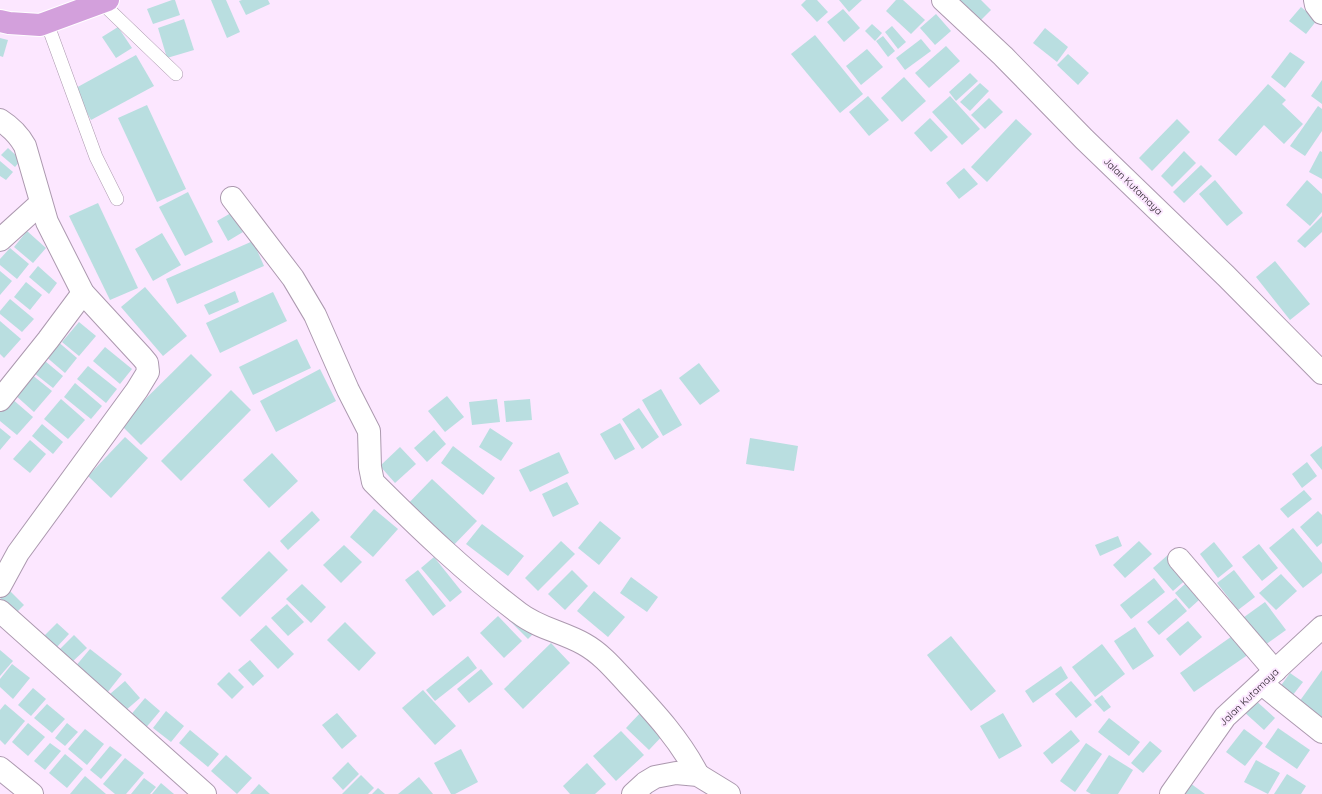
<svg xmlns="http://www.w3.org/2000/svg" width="1322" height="794" viewBox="0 0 1322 794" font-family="Quicksand,sans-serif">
<rect width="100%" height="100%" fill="#fce7ff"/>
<g fill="#b9dee0">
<polygon points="172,0 175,0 180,15 153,24 147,9"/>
<polygon points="211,0 226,0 240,32 227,38"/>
<polygon points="242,0 268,0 270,4 246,15 239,1"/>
<polygon points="806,0 817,0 828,12 817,22 801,5"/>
<polygon points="839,0 862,0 849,12"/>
<polygon points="896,0 903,0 925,20 911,34 886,11"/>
<polygon points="957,0 981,0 991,10 979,22"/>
<polygon points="1301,7 1317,20 1306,34 1289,21"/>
<polygon points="843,9 860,28 844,42 827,22"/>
<polygon points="936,14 951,31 935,45 920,28"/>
<polygon points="184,19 194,50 167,58 158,28"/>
<polygon points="872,24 882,33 875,41 865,31"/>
<polygon points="892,26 906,42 898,49 885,32"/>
<polygon points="118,27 132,48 116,58 102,37"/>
<polygon points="1045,28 1068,47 1057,62 1033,43"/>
<polygon points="815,35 863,94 840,113 791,54"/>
<polygon points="883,36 895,51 888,57 876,41"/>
<polygon points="0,38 8,40 3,57 0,56"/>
<polygon points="921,39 931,51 905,70 896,58"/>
<polygon points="946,46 960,61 929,88 915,73"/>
<polygon points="867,49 883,67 861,85 846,66"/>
<polygon points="1290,52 1305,62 1285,88 1271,77"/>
<polygon points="1068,54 1089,73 1078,85 1057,65"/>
<polygon points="136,55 154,86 91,120 74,89"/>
<polygon points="970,73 978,81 956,101 949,92"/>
<polygon points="904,77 926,101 902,122 881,98"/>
<polygon points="1322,80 1322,104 1311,96"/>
<polygon points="980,83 989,91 970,111 960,102"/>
<polygon points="1268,84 1286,100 1282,104 1303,124 1284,144 1264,125 1236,156 1218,140"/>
<polygon points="868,96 889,120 869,136 849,112"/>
<polygon points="950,96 980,129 962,145 932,112"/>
<polygon points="989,98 1003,112 985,129 971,115"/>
<polygon points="147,105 186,189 157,202 118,118"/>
<polygon points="1318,106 1322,109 1322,131 1305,156 1290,146"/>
<polygon points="930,118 948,137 931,152 914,133"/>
<polygon points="1016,119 1032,134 987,182 971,167"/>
<polygon points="1177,119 1190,132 1152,171 1139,158"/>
<polygon points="8,148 21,160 15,167 1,155"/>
<polygon points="1184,151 1196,163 1172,187 1161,176"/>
<polygon points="1320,151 1322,152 1322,179 1309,172"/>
<polygon points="0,161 13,172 6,180 0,176"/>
<polygon points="1201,165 1212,176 1184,203 1173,192"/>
<polygon points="964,168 978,184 959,199 946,183"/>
<polygon points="1215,180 1243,213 1227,226 1199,194"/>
<polygon points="1307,180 1322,194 1322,212 1310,226 1286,205"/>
<polygon points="188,192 213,242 185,256 159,207"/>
<polygon points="98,203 138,288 110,300 69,216"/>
<polygon points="231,213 243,232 228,241 217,221"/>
<polygon points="1322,216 1322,232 1305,248 1297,241"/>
<polygon points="27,231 46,248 33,263 14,247"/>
<polygon points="162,233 181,265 153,281 135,249"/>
<polygon points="253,241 264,266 177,304 166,279"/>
<polygon points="10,248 29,264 17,279 0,265 0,259"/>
<polygon points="1275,261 1310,304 1290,320 1256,277"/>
<polygon points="38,266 57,283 49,294 29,277"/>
<polygon points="0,271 12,281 0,295"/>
<polygon points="26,282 42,295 30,310 14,297"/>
<polygon points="145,287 187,336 163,356 121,307"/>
<polygon points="235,291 239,302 209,315 204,305"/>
<polygon points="273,292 287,321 220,353 206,323"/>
<polygon points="10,299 34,319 22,332 0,314 0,311"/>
<polygon points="0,321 21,339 4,358 0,354"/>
<polygon points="79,322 96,336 79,356 62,342"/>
<polygon points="297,339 311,368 253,395 239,367"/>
<polygon points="56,340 77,358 65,373 44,355"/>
<polygon points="105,347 132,369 120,384 93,361"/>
<polygon points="191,354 212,375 141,445 120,424"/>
<polygon points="45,361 63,376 53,388 34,373"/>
<polygon points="699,363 720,391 700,405 679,378"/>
<polygon points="88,366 117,389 106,403 77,379"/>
<polygon points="320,369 336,401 276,432 260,401"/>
<polygon points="31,374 52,391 34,412 14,394"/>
<polygon points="75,383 102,406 91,419 64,397"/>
<polygon points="661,389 682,425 663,436 642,400"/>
<polygon points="231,390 251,410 181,481 161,461"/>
<polygon points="447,396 464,417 445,432 428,411"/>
<polygon points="11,398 33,417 17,435 0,421 0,411"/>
<polygon points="61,399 85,420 68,439 44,419"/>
<polygon points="497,399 500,422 472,425 469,402"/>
<polygon points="530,399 532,420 506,422 504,401"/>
<polygon points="639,408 659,437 642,449 622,419"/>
<polygon points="620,423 635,449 615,460 600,434"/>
<polygon points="42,424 63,442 53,454 32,436"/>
<polygon points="0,428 11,437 0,450"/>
<polygon points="490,428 513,443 501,461 479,447"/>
<polygon points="434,430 446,444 427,462 414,448"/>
<polygon points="125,437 148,458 111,498 88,476"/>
<polygon points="750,438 798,446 794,471 746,464"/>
<polygon points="30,440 46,454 30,473 13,459"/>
<polygon points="453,446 495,478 483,495 441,463"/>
<polygon points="1322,446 1322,470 1310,455"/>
<polygon points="400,447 416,464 395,483 380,466"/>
<polygon points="559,452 569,473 530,492 519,470"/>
<polygon points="272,453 298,481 269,508 243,480"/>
<polygon points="1307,462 1317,476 1302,488 1292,474"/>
<polygon points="432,479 477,521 447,552 402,510"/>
<polygon points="567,482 579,504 553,517 542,494"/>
<polygon points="1304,490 1312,499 1288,518 1280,509"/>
<polygon points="374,509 398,529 373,557 350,537"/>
<polygon points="312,511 320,520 288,550 280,541"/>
<polygon points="1318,511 1322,515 1322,543 1317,547 1300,527"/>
<polygon points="600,521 621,538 599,565 578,548"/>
<polygon points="482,524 524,556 508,576 466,544"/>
<polygon points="1293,528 1322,563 1322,573 1303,588 1269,548"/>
<polygon points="1118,536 1122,546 1100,556 1095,545"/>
<polygon points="561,541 575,554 538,591 525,578"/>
<polygon points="1139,541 1152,554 1125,578 1113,565"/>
<polygon points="1214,542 1233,566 1218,578 1200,554"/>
<polygon points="1259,544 1278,568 1262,581 1242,557"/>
<polygon points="344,545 362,562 341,583 323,565"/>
<polygon points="269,551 288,570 240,617 221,598"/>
<polygon points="1169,554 1189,577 1173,591 1153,568"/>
<polygon points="434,557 462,592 450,602 421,568"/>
<polygon points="418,570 446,606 433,616 405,580"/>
<polygon points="572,570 588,586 565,610 548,594"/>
<polygon points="1234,570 1255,597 1238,610 1217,583"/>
<polygon points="1281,574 1297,591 1276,610 1259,593"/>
<polygon points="631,577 658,597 647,612 620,593"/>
<polygon points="1154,578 1165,592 1131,619 1120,605"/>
<polygon points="302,584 326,607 311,623 286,599"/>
<polygon points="1185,584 1199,600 1189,609 1175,593"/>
<polygon points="7,588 24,605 16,613 0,598"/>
<polygon points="594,591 625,617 608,637 577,611"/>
<polygon points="1176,598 1187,611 1159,635 1147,622"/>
<polygon points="1265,602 1286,630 1261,648 1240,620"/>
<polygon points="287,604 304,622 288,636 271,618"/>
<polygon points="514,611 536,631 528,639 507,618"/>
<polygon points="498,616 522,641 504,658 480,633"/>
<polygon points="1188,621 1202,637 1180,656 1166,639"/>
<polygon points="345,622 376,653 359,671 327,640"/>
<polygon points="57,623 69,634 56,648 43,637"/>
<polygon points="266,625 294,654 278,669 250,640"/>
<polygon points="1135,627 1154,656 1133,670 1114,641"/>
<polygon points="1235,634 1249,654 1194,692 1180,673"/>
<polygon points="74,635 87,648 70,664 58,651"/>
<polygon points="951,636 996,691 971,711 927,655"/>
<polygon points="551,643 570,663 523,709 504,689"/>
<polygon points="1102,644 1125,674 1095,697 1072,667"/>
<polygon points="90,649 122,674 107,693 75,667"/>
<polygon points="0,650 13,661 0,676"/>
<polygon points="468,656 477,668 435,701 426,690"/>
<polygon points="250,660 264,676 253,686 238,670"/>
<polygon points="12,664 30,678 13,699 0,687 0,679"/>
<polygon points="1061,666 1068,678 1033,703 1025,691"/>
<polygon points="481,669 493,684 469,703 457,689"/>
<polygon points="1322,670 1322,718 1299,702"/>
<polygon points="229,672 244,687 232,699 217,684"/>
<polygon points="1290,673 1303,682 1289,700 1277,691"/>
<polygon points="125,681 140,698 125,711 110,694"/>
<polygon points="1071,681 1092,705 1076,718 1055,694"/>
<polygon points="33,688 46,699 31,716 18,705"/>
<polygon points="423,690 456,726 435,745 402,708"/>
<polygon points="1102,695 1111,707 1104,712 1094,701"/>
<polygon points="145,698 160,711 144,730 129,717"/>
<polygon points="1254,699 1275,718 1264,730 1243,711"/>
<polygon points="5,704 25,721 5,745 0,740 0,710"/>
<polygon points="47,704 65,719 52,733 34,718"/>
<polygon points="166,711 184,726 171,742 153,728"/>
<polygon points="642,711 665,733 649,750 626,728"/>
<polygon points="337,713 357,736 342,749 322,725"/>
<polygon points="1003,713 1022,746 999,759 980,726"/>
<polygon points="1109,718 1140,742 1129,756 1098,732"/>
<polygon points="28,723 45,737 28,756 12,742"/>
<polygon points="67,723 78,732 65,746 55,738"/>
<polygon points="1278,728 1310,750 1297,769 1265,747"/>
<polygon points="85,729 104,744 87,765 68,749"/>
<polygon points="1244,729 1263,743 1245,766 1226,752"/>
<polygon points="190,730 219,754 208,767 179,743"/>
<polygon points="1071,730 1080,741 1052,764 1043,753"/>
<polygon points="621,731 644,755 616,781 593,756"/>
<polygon points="1150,741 1162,751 1143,773 1131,763"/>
<polygon points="50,743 61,751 45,770 34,761"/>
<polygon points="1086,743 1102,754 1075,792 1060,781"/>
<polygon points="110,746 122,755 101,779 90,770"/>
<polygon points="461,749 478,782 455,794 451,794 434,763"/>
<polygon points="65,754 83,769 67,788 49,773"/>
<polygon points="226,755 252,778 237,794 211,771"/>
<polygon points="1109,755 1133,770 1118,794 1091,794 1086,791"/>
<polygon points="125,758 144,773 126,794 115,794 103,784"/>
<polygon points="1256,760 1280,773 1268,794 1244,782"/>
<polygon points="348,762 359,774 343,790 332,778"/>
<polygon points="587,763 606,784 595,794 570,794 563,786"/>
<polygon points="1287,774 1306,786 1301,794 1274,794"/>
<polygon points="361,775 374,788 368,794 342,794"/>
<polygon points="85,776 106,794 70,794"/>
<polygon points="419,777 433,794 398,794"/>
<polygon points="144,778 156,787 150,794 131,794"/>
<polygon points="161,783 174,794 152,794"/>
<polygon points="1190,783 1205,794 1181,794"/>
<polygon points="259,784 270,794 250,794"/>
<polygon points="378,788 385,794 372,794"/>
</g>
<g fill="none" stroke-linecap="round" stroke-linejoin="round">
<g stroke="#ac99af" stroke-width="14">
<g id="lane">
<polyline points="102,3 176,74"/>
<polyline points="47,23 96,157 117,199"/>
</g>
</g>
<g stroke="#ac99af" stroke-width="24">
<g id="street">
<polyline points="1315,0 1316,5 1322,13"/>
<path d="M0,120C11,127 19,135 25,146L47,222L83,293L142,357L147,363L148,372L137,390L18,553L0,586"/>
<path d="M232,198L293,278L315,315L348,390L369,431L370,467L373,482C419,528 466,573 519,613C538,628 563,632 584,644C602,654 615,670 628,684C655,713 680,740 698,775"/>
<polyline points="0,240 41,203"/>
<polyline points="0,400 48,340 83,293"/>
<polyline points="1179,559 1275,671"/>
<polyline points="0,611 205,794"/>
<polyline points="1262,684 1322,732"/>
<polyline points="0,768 32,794"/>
<polyline points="633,794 645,783 655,777 676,773 698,775 729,794"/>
</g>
</g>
<g stroke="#ac99af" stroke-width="24">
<g id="secondary">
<polyline points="943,0 1003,56 1084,139 1226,276 1322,373"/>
<polyline points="1171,794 1225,717 1322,627"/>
</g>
</g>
<g stroke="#fff" stroke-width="24">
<polyline id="primary" points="0,21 9,23 40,25 108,0"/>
</g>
<use href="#lane" stroke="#fff" stroke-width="13"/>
<use href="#street" stroke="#fff" stroke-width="22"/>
<use href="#secondary" stroke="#fff" stroke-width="22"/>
<use href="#primary" stroke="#d3a0dc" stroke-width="22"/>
</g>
<g text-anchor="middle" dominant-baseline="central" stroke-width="4" stroke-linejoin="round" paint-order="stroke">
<g font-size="10" fill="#282029" stroke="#fce7ff">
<text transform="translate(1133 186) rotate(44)">Jalan Kutamaya</text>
<text transform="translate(1249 697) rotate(-44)">Jalan Kutamaya</text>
</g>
</g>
</svg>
